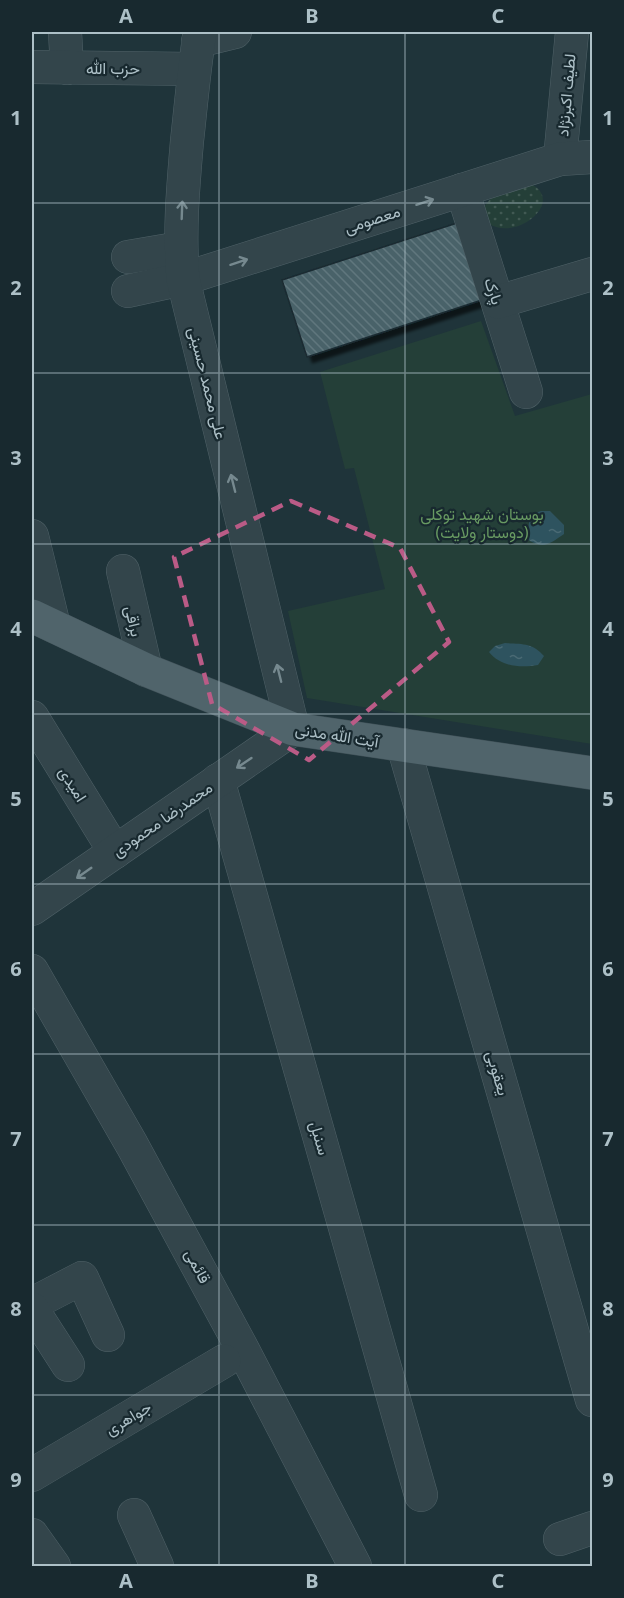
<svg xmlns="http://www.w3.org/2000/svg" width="624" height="1598" viewBox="0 0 624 1598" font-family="'Noto Sans',Vazirmatn,sans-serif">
<defs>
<pattern id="grass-dots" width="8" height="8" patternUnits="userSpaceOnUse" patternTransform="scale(1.5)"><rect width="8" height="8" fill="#243f38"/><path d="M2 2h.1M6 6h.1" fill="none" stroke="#415953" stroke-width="1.8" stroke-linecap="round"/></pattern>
<pattern id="water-ripples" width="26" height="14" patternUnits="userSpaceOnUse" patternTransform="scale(1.5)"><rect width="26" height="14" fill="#2e535f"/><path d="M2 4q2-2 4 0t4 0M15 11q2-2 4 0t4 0" fill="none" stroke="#4a6a74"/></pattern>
<pattern id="building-back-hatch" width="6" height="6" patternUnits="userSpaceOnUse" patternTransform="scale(1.5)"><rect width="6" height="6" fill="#496269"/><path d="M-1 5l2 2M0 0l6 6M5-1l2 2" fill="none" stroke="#61777d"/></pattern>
<filter id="shadow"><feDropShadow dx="5.5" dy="5.5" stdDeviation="1.5" flood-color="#0009"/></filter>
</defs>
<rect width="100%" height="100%" fill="#1f343a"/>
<path fill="url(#grass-dots)" d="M531,184C566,202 515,243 488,223L484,207L491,198Z"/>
<polygon fill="#243f38" points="481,321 515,416 592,394 592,744 307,698 288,611 385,589 354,468 345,469 320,372"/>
<g fill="url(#water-ripples)">
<path d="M541,511H550L564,525V534C549,544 544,550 527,539L530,515Z"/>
<path d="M505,643C522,644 533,643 544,656L538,665C521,668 501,667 489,652L495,646Z"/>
</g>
<polygon fill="url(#building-back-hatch)" stroke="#1a2b31" stroke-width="1.5" filter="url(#shadow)" points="457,223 482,300 307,357 282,280"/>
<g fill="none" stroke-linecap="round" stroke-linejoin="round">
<g stroke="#506268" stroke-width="34">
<g id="minor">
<polyline points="65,32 67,68"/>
<polyline points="198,41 235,32"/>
<polyline points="32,67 194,69"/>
<polyline points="560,159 572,32"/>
<polyline points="462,190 526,392"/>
<polyline points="128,257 181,248"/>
<polyline points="128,291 183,279 560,159 592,157"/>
<polyline points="498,302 592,274"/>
<polyline points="32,536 54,626"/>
<polyline points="123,571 146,670"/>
<polyline points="32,717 115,852"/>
<polyline points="403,745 592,1400"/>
<polyline points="218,780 421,1495"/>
<path d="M32,909L293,729L183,279C179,233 183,188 187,141C191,105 194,68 200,32"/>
<polyline points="32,971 132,1145 242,1348 355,1566"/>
<polyline points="32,1304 82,1278 108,1335"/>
<polyline points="32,1309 68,1365"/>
<polyline points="32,1475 224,1361"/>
<polyline points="134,1515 157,1566"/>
<polyline points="32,1535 54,1566"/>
<polyline points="560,1539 592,1528"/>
</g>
</g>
<g stroke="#3f5057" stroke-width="34">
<polyline id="major" points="32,616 146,670 293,729 592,773"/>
</g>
<use href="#minor" stroke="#33454b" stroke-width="33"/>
<use href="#major" stroke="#50646b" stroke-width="33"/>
</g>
<defs><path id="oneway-shaft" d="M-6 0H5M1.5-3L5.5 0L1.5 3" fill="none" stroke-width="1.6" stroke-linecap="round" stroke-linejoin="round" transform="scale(1.5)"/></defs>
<g stroke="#76898f">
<use href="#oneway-shaft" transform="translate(425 202) rotate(-18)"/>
<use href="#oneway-shaft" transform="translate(182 210) rotate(-88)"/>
<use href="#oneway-shaft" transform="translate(239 262) rotate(-18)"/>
<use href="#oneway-shaft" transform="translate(233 483) rotate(-104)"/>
<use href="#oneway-shaft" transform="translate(279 673) rotate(-104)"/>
<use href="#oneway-shaft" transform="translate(244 763) rotate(146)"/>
<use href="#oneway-shaft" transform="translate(84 873) rotate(145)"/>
</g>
<path fill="none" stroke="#ba5b86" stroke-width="4.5" stroke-dasharray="12 8" stroke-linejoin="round" d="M291,501L400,548L449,642L309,760L212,704L174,557Z"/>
<path fill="none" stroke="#adc0c7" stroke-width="1.5" stroke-opacity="0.55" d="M219,32V1566M405,32V1566M32,203H592M32,373H592M32,544H592M32,714H592M32,884H592M32,1054H592M32,1225H592M32,1395H592"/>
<g text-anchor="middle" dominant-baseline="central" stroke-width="4.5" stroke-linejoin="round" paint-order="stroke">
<g font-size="16" fill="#adc0c7" stroke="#18292f">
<text x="113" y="68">حزب الله</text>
<text transform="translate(566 95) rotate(-85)">لطیف اکبرنژاد</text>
<text transform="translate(372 219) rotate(-18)">معصومی</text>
<text transform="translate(494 291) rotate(72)">پارک</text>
<text transform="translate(208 383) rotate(76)">علی محمد حسینی</text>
<text transform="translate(134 621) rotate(77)">براقی</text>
<text transform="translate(337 735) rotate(9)">آیت الله مدنی</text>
<text transform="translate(73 784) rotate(58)">امیدی</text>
<text transform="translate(162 819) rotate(-35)">محمدرضا محمودی</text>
<text transform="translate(498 1073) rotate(74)">یعقوبی</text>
<text transform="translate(320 1138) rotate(74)">سنبل</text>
<text transform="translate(198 1266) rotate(62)">قائمی</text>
<text transform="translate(128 1418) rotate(-31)">جواهری</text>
</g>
<g font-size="16" fill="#689a62" stroke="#18292f">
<text x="482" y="514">بوستان شهید توکلی<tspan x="482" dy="18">(دوستار ولایت)</tspan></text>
</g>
</g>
<rect width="624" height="1598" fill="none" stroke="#18292f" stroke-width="66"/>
<rect x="33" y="33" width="558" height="1532" fill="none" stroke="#adc0c7" stroke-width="2"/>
<g font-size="20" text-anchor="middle" font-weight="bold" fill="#adc0c7">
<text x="126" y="23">A</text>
<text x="312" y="23">B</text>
<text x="498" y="23">C</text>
<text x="16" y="125">1</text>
<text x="608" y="125">1</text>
<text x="16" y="295">2</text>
<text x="608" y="295">2</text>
<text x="16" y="465">3</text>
<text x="608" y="465">3</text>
<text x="16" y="636">4</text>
<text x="608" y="636">4</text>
<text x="16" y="806">5</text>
<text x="608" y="806">5</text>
<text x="16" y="976">6</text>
<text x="608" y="976">6</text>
<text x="16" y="1146">7</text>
<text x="608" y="1146">7</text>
<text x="16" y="1316">8</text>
<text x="608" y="1316">8</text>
<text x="16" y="1487">9</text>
<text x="608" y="1487">9</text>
<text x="126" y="1588">A</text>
<text x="312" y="1588">B</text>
<text x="498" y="1588">C</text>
</g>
</svg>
